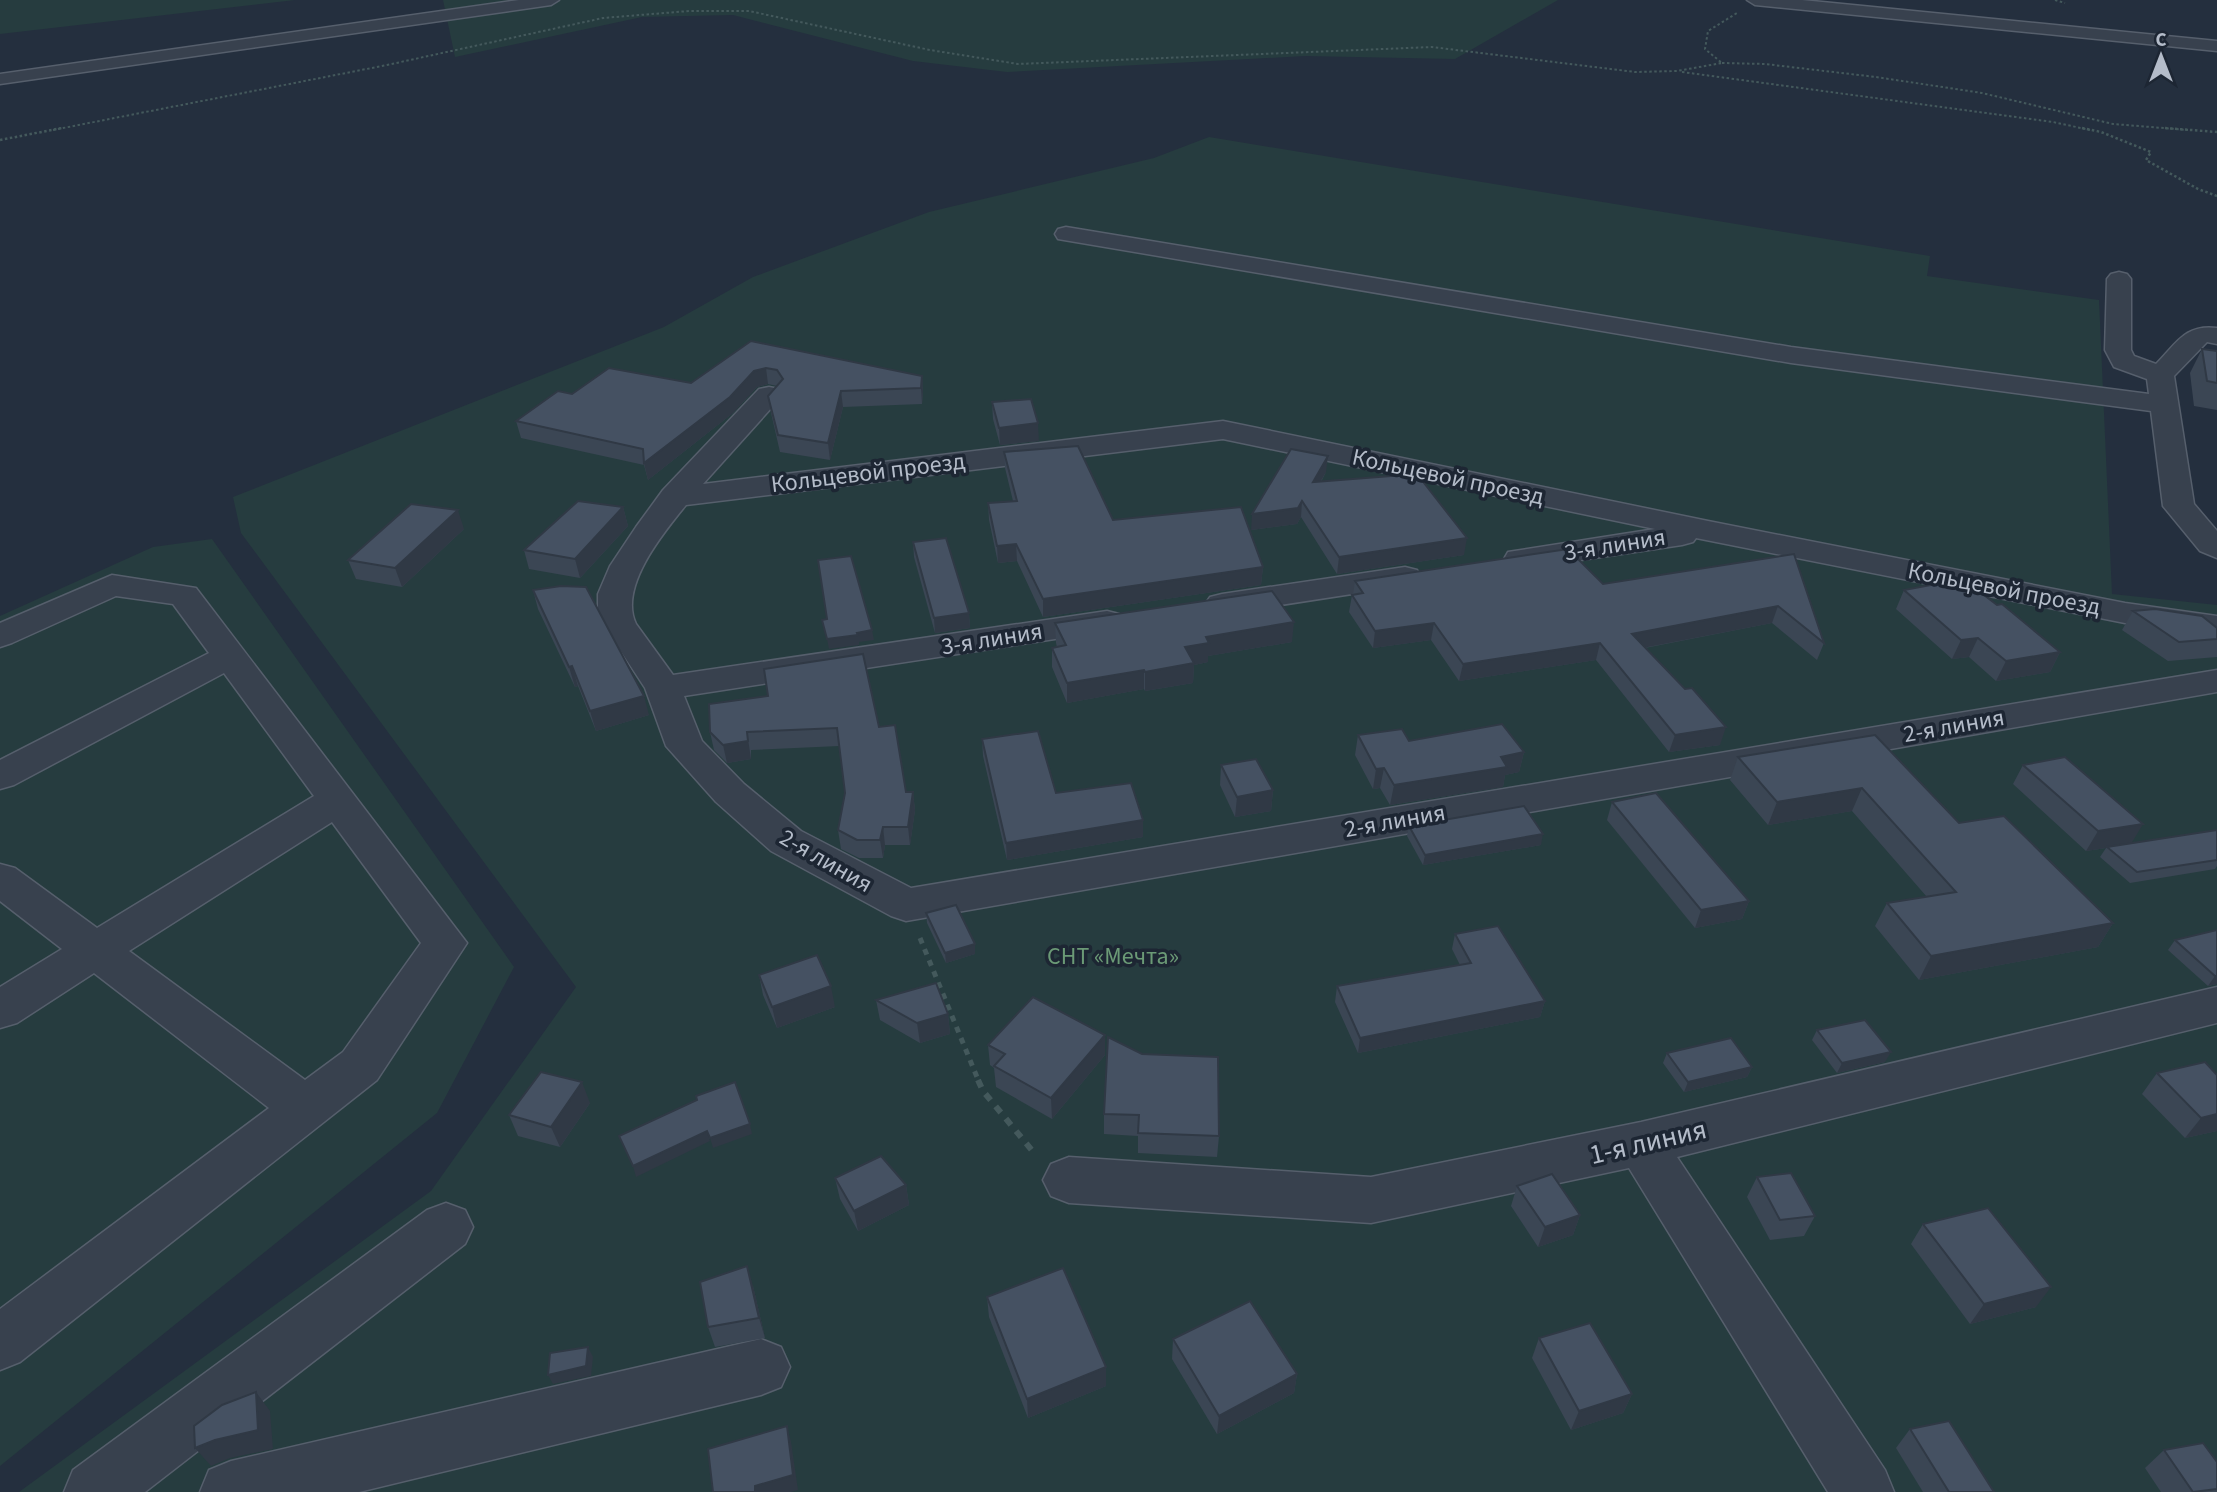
<svg xmlns="http://www.w3.org/2000/svg" width="2217" height="1492" viewBox="0 0 2217 1492" font-family="'Source Sans 3',sans-serif">
<rect width="100%" height="100%" fill="#242f3e"/>
<g fill="#263c3f">
<polygon points="0,0 295,0 0,34"/>
<polygon points="443,0 1558,0 1455,59 1305,56 1007,72 913,61 733,15 642,17 455,57"/>
<polygon points="1209,137 1930,256 1927,276 2099,300 2112,594 2217,605 2217,1492 19,1492 431,1191 576,987 241,533 233,497 664,327 753,277 929,212 1154,158"/>
<polygon points="212,539 514,967 437,1113 0,1466 0,616 153,547"/>
</g>
<g fill="none" stroke-linecap="round" stroke-linejoin="round">
<g stroke="#565f6c" stroke-width="3">
<g id="minor">
<polygon points="519,0 559,0 551,5 0,84 0,74"/>
<polygon points="1747,0 1802,0 2217,41 2217,51 1755,5"/>
<path d="M1066,227L1791,347L2149,394L2147,379L2114,367L2105,350L2107,279L2111,274L2119,272L2127,274L2131,279V350L2134,356L2156,364C2177,343 2185,324 2217,328V344L2207,342L2174,376L2194,504L2217,531V558L2200,551L2163,506L2151,411L1791,363L1058,239L1055,234L1058,229Z"/>
<path d="M769,387L779,389L783,395L703,484L1223,421L1708,521L2125,603L2217,616V636L2125,623L1696,538L1693,542L1682,545L1520,569L1508,566L1504,559L1508,552L1655,529L1223,439L686,505C664,532 618,587 636,624L673,675L1107,611L1119,614L1124,621L1119,628L1107,631L684,696L702,741L744,784L801,831L911,888L2217,670V692L906,921L891,916L771,851L716,802L666,746L645,688L598,616V594L610,566L636,527L663,490L759,389Z"/>
<polygon points="1405,567 1417,570 1422,577 1417,584 1222,614 1210,611 1205,604 1210,597 1222,594"/>
<path d="M112,575L196,588L467,943L377,1080L20,1362L0,1370V1309L269,1108L94,973L17,1023L0,1028V987L62,949L0,901V864L15,868L97,928L314,796L224,673L14,785L0,789V760L209,653L173,604L116,596L12,643L0,647V623ZM332,822L421,943L343,1052L305,1080L129,951Z"/>
<polygon points="2217,987 2217,1023 1677,1157 1885,1470 1894,1492 1828,1492 1629,1168 1371,1223 1069,1203 1051,1196 1043,1180 1051,1164 1069,1157 1371,1177 1641,1122"/>
<polygon points="446,1203 465,1210 473,1227 465,1244 145,1492 64,1492 73,1470 427,1210"/>
<polygon points="761,1339 781,1347 790,1367 781,1387 761,1395 359,1492 200,1492 209,1470 231,1461"/>
</g>
</g>
<g stroke="#44595c" stroke-width="2" stroke-dasharray="2.5 2.5" stroke-linecap="butt">
<polyline points="2055,0 2065,3"/>
<polyline points="1722,63 1765,64 1876,77 1982,93 2113,124 2188,130"/>
<polyline points="1682,72 2053,122 2090,130"/>
<polyline points="53,130 387,65 603,18 689,11 749,11 930,50 1018,64 1432,47 1635,72 1677,71 1722,63 1705,49 1708,31 1737,13"/>
</g>
<g stroke="#44595c" stroke-width="2.5" stroke-dasharray="2.5 2.5" stroke-linecap="butt">
<polyline points="2082,128 2101,132 2151,152 2146,160 2198,189 2217,196"/>
<polyline points="2165,128 2217,132"/>
<polyline points="0,140 62,128"/>
</g>
<polyline stroke="#44595c" stroke-width="5" stroke-dasharray="6 6" stroke-linecap="butt" points="920,938 979,1082"/>
<polyline stroke="#44595c" stroke-width="6" stroke-dasharray="8 8" stroke-linecap="butt" points="978,1080 983,1091 1035,1154"/>
<use href="#minor" fill="#38414e" fill-rule="evenodd"/>
</g>
<g fill="#3b4654">
<polygon points="751,341 922,376 923,392 922,404 843,407 830,460 780,452 771,413 768,396 777,386 768,384 757,387 733,413 648,480 644,465 521,438 516,421 572,394 691,383"/>
<polygon points="2202,349 2217,351 2217,410 2194,406 2190,373"/>
<polygon points="992,402 1039,441 1000,445 993,419"/>
<polygon points="1004,452 1113,520 1263,567 1261,585 1043,617 1017,561 998,563 989,520 988,503 1013,501 1005,468"/>
<polygon points="1326,472 1321,482 1464,555 1337,574 1301,517 1297,524 1251,530"/>
<polygon points="623,507 628,526 580,578 529,569 524,550"/>
<polygon points="464,529 402,587 356,579 348,560"/>
<polygon points="913,542 969,613 970,628 935,633 914,557"/>
<polygon points="1794,554 1824,643 1817,660 1772,623 1645,648 1720,745 1669,752 1596,660 1459,681 1431,640 1373,648 1349,612 1352,595 1353,595 1355,581 1603,584"/>
<polygon points="533,590 649,715 596,731 578,686 575,687 538,609"/>
<polygon points="1904,590 1997,605 2060,652 2050,672 1996,681 1969,657 1952,659 1896,609"/>
<polygon points="2133,611 2217,628 2217,657 2168,661 2122,630"/>
<polygon points="1055,623 1292,642 1208,656 1208,662 1194,665 1193,683 1145,691 1144,689 1067,703 1052,667 1052,648 1057,647 1056,643"/>
<polygon points="879,727 906,792 913,792 915,810 910,845 885,845 883,858 859,858 841,849 838,830 845,793 839,746 751,750 751,759 727,763 714,750 710,732"/>
<polygon points="1358,735 1409,741 1524,752 1519,772 1505,775 1503,787 1390,805 1380,788 1373,789 1355,755"/>
<polygon points="1875,735 1959,823 2113,923 2098,947 1919,980 1875,926 1887,903 1927,897 1852,811 1768,825 1730,780 1738,757"/>
<polygon points="982,739 1056,793 1143,820 1143,837 1007,860 983,756"/>
<polygon points="1221,765 1273,790 1271,811 1235,817 1220,785"/>
<polygon points="2023,765 2132,843 2217,830 2217,866 2215,869 2130,883 2100,857 2106,848 2086,851 2013,784"/>
<polygon points="1612,802 1749,901 1742,919 1695,928 1607,820"/>
<polygon points="1409,826 1541,845 1423,865 1407,836"/>
<polygon points="926,913 975,954 946,963 927,923"/>
<polygon points="2217,930 2217,984 2208,986 2168,950 2175,940"/>
<polygon points="1455,934 1545,1001 1540,1017 1358,1053 1335,1002 1337,986 1460,965 1452,949"/>
<polygon points="759,975 835,1007 777,1028 763,995"/>
<polygon points="876,1000 948,1014 950,1034 920,1043 880,1020"/>
<polygon points="1817,1030 1885,1062 1837,1073 1812,1040"/>
<polygon points="988,1045 1105,1055 1052,1119 996,1087 994,1068 990,1065"/>
<polygon points="1667,1053 1752,1067 1747,1077 1684,1092 1663,1063"/>
<polygon points="1142,1054 1219,1136 1217,1157 1138,1153 1138,1136 1104,1134 1104,1114"/>
<polygon points="2157,1073 2217,1131 2185,1138 2142,1094"/>
<polygon points="590,1103 560,1147 518,1136 509,1115"/>
<polygon points="1757,1177 1815,1216 1804,1236 1770,1240 1747,1197"/>
<polygon points="835,1178 906,1185 909,1205 858,1231 840,1199"/>
<polygon points="1517,1186 1580,1215 1573,1235 1538,1247 1511,1206"/>
<polygon points="1923,1224 2036,1307 1970,1324 1911,1244"/>
<polygon points="753,1286 765,1338 715,1347 708,1327"/>
<polygon points="987,1297 1106,1386 1028,1418 989,1317"/>
<polygon points="1539,1338 1632,1394 1623,1413 1571,1430 1532,1358"/>
<polygon points="1173,1339 1297,1374 1294,1393 1217,1434 1172,1359"/>
<polygon points="1910,1429 1994,1492 1923,1492 1896,1448"/>
<polygon points="2164,1450 2217,1462 2217,1492 2161,1492 2145,1468"/>
</g>
<g fill="#303945">
<polygon points="766,368 768,384 757,387 733,413 648,480 644,463 754,371"/>
<polygon points="922,376 923,392 922,404 921,388"/>
<polygon points="841,391 843,407 830,460 828,443"/>
<polygon points="1038,423 1039,441 1000,445 999,428"/>
<polygon points="1328,456 1326,472 1311,498 1313,482"/>
<polygon points="1302,501 1301,517 1297,524 1251,530 1252,514"/>
<polygon points="623,507 628,526 580,578 575,559"/>
<polygon points="458,510 464,529 402,587 395,568"/>
<polygon points="1467,538 1464,555 1337,574 1339,557"/>
<polygon points="1016,544 1017,561 998,563 997,546"/>
<polygon points="1263,567 1261,585 1043,617 1043,599"/>
<polygon points="1778,606 1772,623 1627,651 1632,634"/>
<polygon points="969,613 970,628 935,633 934,618"/>
<polygon points="1294,622 1292,642 1208,656 1208,662 1194,665 1193,683 1145,691 1145,672 1185,647 1206,637"/>
<polygon points="1434,623 1431,640 1373,648 1375,631"/>
<polygon points="872,630 874,640 859,642 859,645 829,649 827,639"/>
<polygon points="1978,638 1969,657 1952,659 1961,640"/>
<polygon points="1600,643 1596,660 1459,681 1463,664"/>
<polygon points="2060,652 2050,672 1996,681 2006,661"/>
<polygon points="572,666 578,686 575,687 569,667"/>
<polygon points="1144,670 1144,689 1067,703 1067,683"/>
<polygon points="644,696 649,715 596,731 590,711"/>
<polygon points="1726,727 1720,745 1669,752 1675,735"/>
<polygon points="747,732 751,759 727,763 723,745"/>
<polygon points="1524,752 1519,772 1505,775 1503,787 1390,805 1394,785 1501,757"/>
<polygon points="1384,768 1380,788 1373,789 1376,769"/>
<polygon points="1862,788 1852,811 1768,825 1777,802"/>
<polygon points="1273,790 1271,811 1235,817 1237,797"/>
<polygon points="913,792 915,810 910,845 908,827"/>
<polygon points="1143,820 1143,837 1007,860 1006,843"/>
<polygon points="2143,824 2131,844 2107,847 2106,848 2086,851 2098,831"/>
<polygon points="883,827 885,845 883,858 880,840"/>
<polygon points="1543,834 1541,845 1423,865 1425,855"/>
<polygon points="1749,901 1742,919 1695,928 1701,910"/>
<polygon points="2113,923 2098,947 1919,980 1931,956"/>
<polygon points="975,944 975,954 946,963 945,953"/>
<polygon points="2215,976 2217,976 2217,984 2208,986"/>
<polygon points="831,986 835,1007 777,1028 772,1007"/>
<polygon points="1545,1001 1540,1017 1358,1053 1360,1038"/>
<polygon points="948,1014 950,1034 920,1043 917,1023"/>
<polygon points="1105,1035 1105,1055 1052,1119 1051,1098"/>
<polygon points="1891,1052 1885,1062 1837,1073 1842,1063"/>
<polygon points="1752,1067 1747,1077 1684,1092 1688,1082"/>
<polygon points="582,1082 590,1103 560,1147 551,1127"/>
<polygon points="2217,1114 2217,1131 2185,1138 2201,1118"/>
<polygon points="750,1124 752,1134 713,1148 710,1138"/>
<polygon points="707,1131 710,1141 636,1177 633,1166"/>
<polygon points="906,1185 909,1205 858,1231 854,1211"/>
<polygon points="1580,1215 1573,1235 1538,1247 1545,1227"/>
<polygon points="747,1266 753,1286 765,1338 759,1318"/>
<polygon points="2051,1287 2036,1307 1970,1324 1984,1304"/>
<polygon points="588,1347 593,1357 591,1376 553,1384 548,1375"/>
<polygon points="1106,1367 1106,1386 1028,1418 1027,1399"/>
<polygon points="1297,1374 1294,1393 1217,1434 1219,1416"/>
<polygon points="256,1392 270,1411 273,1449 230,1458 211,1466 195,1448 215,1440"/>
<polygon points="1632,1394 1623,1413 1571,1430 1579,1411"/>
<polygon points="787,1426 791,1442 798,1490 791,1492 755,1492 755,1486"/>
</g>
<g fill="#455162" stroke="#303945" stroke-width="2">
<polygon points="751,341 922,376 921,388 841,391 828,443 778,435 768,396 783,379 777,370 766,368 754,371 730,397 644,463 643,449 516,421 558,391 572,394 609,368 691,383"/>
<polygon points="2202,349 2217,351 2217,383 2207,381"/>
<polygon points="1031,399 1038,423 999,428 992,402"/>
<polygon points="1078,446 1113,520 1241,507 1263,567 1043,599 1016,544 997,546 988,503 1017,501 1004,452"/>
<polygon points="1291,449 1328,456 1313,482 1417,474 1467,538 1339,557 1302,501 1298,508 1252,514"/>
<polygon points="578,501 623,507 575,559 524,550"/>
<polygon points="411,504 458,510 395,568 348,560"/>
<polygon points="946,538 969,613 934,618 913,542"/>
<polygon points="1568,549 1603,584 1794,554 1824,643 1778,606 1632,634 1685,689 1692,688 1726,727 1675,735 1600,643 1463,664 1434,623 1375,631 1352,595 1363,593 1355,581"/>
<polygon points="851,556 872,630 857,633 858,635 827,639 822,620 827,619 818,560"/>
<polygon points="1963,579 1997,605 2002,604 2060,652 2006,661 1978,638 1961,640 1904,590"/>
<polygon points="561,586 586,587 644,696 590,711 572,666 569,667 533,590"/>
<polygon points="1272,591 1294,622 1206,637 1209,643 1185,647 1194,663 1145,672 1144,670 1067,683 1052,648 1066,645 1055,623"/>
<polygon points="2155,609 2202,616 2217,628 2217,639 2179,642 2133,611"/>
<polygon points="863,654 879,727 895,725 906,792 913,792 908,827 883,827 880,840 857,840 838,830 845,793 837,728 747,732 748,741 723,745 710,732 709,704 768,696 764,669"/>
<polygon points="1502,724 1524,752 1501,757 1507,767 1394,785 1384,768 1376,769 1358,735 1402,729 1409,741"/>
<polygon points="1038,731 1056,793 1131,783 1143,820 1006,843 982,739"/>
<polygon points="1875,735 1959,823 2004,816 2113,923 1931,956 1887,903 1956,892 1862,788 1777,802 1738,757"/>
<polygon points="2065,757 2143,824 2098,831 2023,765"/>
<polygon points="1256,759 1273,790 1237,797 1221,765"/>
<polygon points="1656,793 1749,901 1701,910 1612,802"/>
<polygon points="1524,806 1543,834 1425,855 1409,826"/>
<polygon points="2217,830 2217,860 2137,872 2107,847"/>
<polygon points="956,905 975,944 945,953 926,913"/>
<polygon points="1498,926 1545,1001 1360,1038 1337,986 1471,963 1455,934"/>
<polygon points="2217,930 2217,976 2215,976 2175,940"/>
<polygon points="817,955 831,986 772,1007 759,975"/>
<polygon points="936,983 948,1014 917,1023 876,1000"/>
<polygon points="1033,997 1105,1035 1051,1098 994,1066 1005,1054 988,1045"/>
<polygon points="1865,1020 1891,1052 1842,1063 1817,1030"/>
<polygon points="1108,1037 1142,1054 1218,1057 1219,1136 1138,1133 1139,1115 1104,1114"/>
<polygon points="1731,1038 1752,1067 1688,1082 1667,1053"/>
<polygon points="2205,1062 2217,1075 2217,1114 2201,1118 2157,1073"/>
<polygon points="541,1072 582,1082 551,1127 509,1115"/>
<polygon points="735,1082 750,1124 710,1138 707,1131 633,1166 619,1136 697,1100 696,1096"/>
<polygon points="881,1156 906,1185 854,1211 835,1178"/>
<polygon points="1791,1173 1815,1216 1780,1220 1757,1177"/>
<polygon points="1552,1174 1580,1215 1545,1227 1517,1186"/>
<polygon points="1988,1208 2051,1287 1984,1304 1923,1224"/>
<polygon points="747,1266 759,1318 708,1327 700,1282"/>
<polygon points="1063,1268 1106,1367 1027,1399 987,1297"/>
<polygon points="1250,1301 1297,1374 1219,1416 1173,1339"/>
<polygon points="1590,1323 1632,1394 1579,1411 1539,1338"/>
<polygon points="588,1347 586,1366 548,1375 550,1353"/>
<polygon points="256,1392 258,1430 215,1440 195,1448 194,1426 222,1405"/>
<polygon points="1949,1421 1994,1492 1949,1492 1910,1429"/>
<polygon points="787,1426 793,1475 755,1486 755,1492 713,1492 708,1449"/>
<polygon points="2203,1443 2217,1462 2217,1489 2193,1492 2164,1450"/>
</g>
<g text-anchor="middle" dominant-baseline="central" stroke-width="7" stroke-linejoin="round" paint-order="stroke">
<g font-size="24" fill="#b4bcc9" stroke="#1d2633">
<text transform="translate(868 473) rotate(-7)">Кольцевой проезд</text>
<text transform="translate(1448 477) rotate(12)">Кольцевой проезд</text>
<text transform="translate(1615 545) rotate(-9)">3-я линия</text>
<text transform="translate(2004 589) rotate(11)">Кольцевой проезд</text>
<text transform="translate(992 639) rotate(-9)">3-я линия</text>
<text transform="translate(1954 726) rotate(-10)">2-я линия</text>
<text transform="translate(1395 821) rotate(-10)">2-я линия</text>
<text transform="translate(826 861) rotate(30)">2-я линия</text>
</g>
<g font-size="24" fill="#6b9a76" stroke="#1d2633">
<text x="1113" y="956">СНТ «Мечта»</text>
</g>
<g font-size="28" fill="#b4bcc9" stroke="#1d2633">
<text transform="translate(1648 1142) rotate(-13)">1-я линия</text>
</g>
</g>
<g transform="translate(2161 56)" stroke="#1d2633" stroke-width="5" paint-order="stroke">
<path d="M0-5L12 26L0 18L-12 26Z" fill="#b4bcc9"/>
<text y="-10" font-size="19" font-weight="bold" text-anchor="middle" fill="#b4bcc9">С</text>
</g>
</svg>
